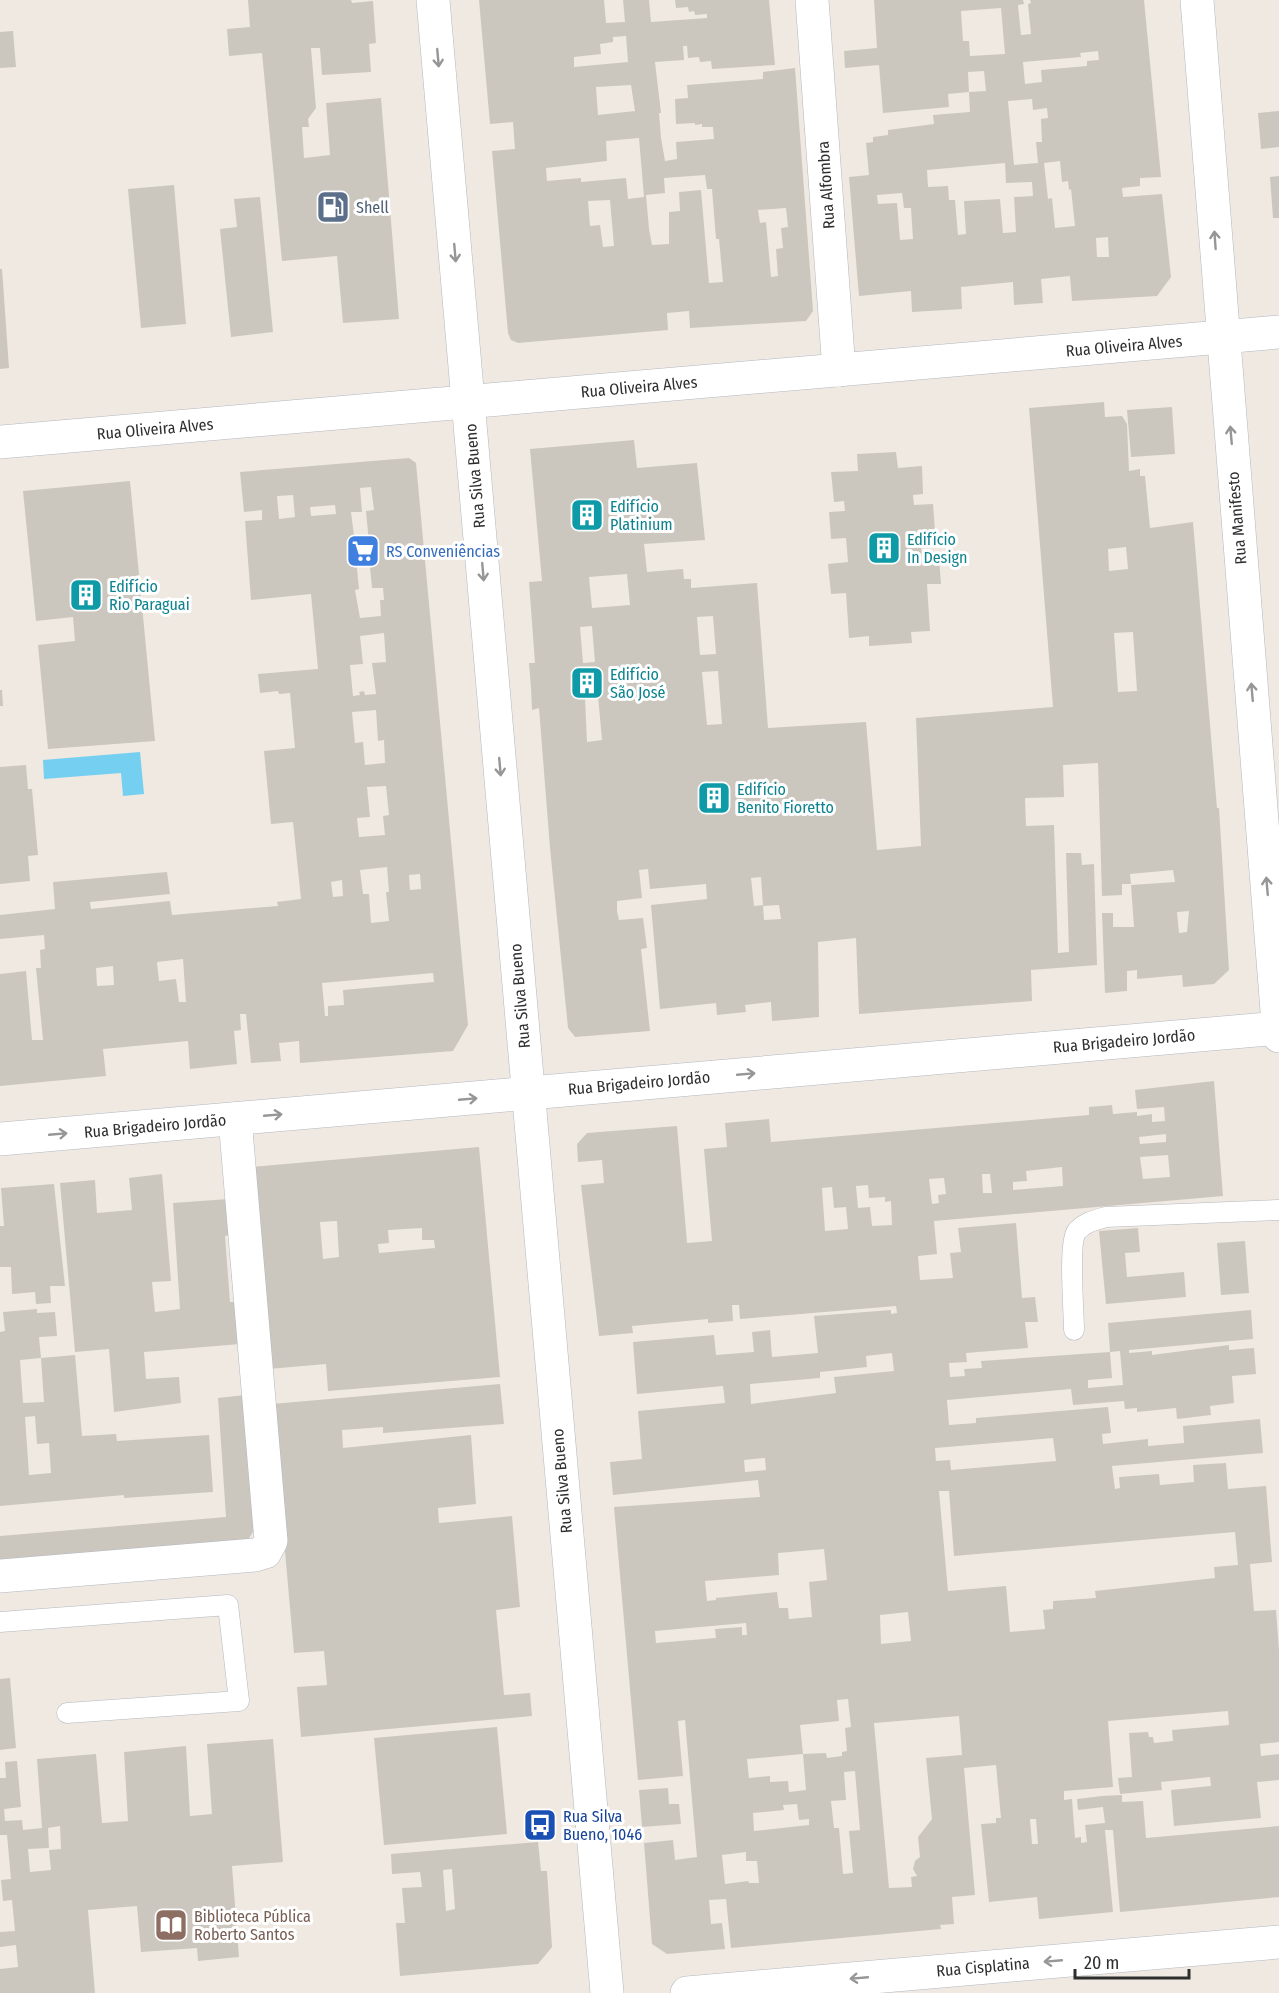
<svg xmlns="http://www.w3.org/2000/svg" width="1279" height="1993" viewBox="0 0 1279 1993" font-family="'Fira Sans Condensed',sans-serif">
<rect width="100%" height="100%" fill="#efe9e1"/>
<polygon fill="#75cff0" points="140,752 144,794 123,796 121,773 44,779 43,760"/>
<g fill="#cbc7bf" fill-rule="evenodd">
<polygon points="248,0 351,0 352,3 373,1 376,43 369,44 371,72 322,75 320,48 311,48 316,108 308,119 309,127 302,127 304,158 330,155 326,103 381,98 399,319 343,323 337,256 282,261 262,53 229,56 227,29 250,27"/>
<path d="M479,0H604L606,23L625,22L623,0H649L651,22L707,18V14L695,15L694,11L689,12L688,7L676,8L675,0H769L775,65L712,69L711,61L700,62L699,57L688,58L687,46H683L684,60L655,62L661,113H659L661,138L665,161L677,159L676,142L714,139L713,127H702V124L695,125V123L676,124L675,99L688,98L687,85L763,79V72L795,68L813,311L806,321L690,328L689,311L667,313L668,330L518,343L511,340L508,333L492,151L515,149L513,122L490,124ZM626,36L628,62L574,67V57L601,54L600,44L613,42V37ZM631,85L635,111L598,115L596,87ZM639,138L644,197L628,199L626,178L581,182V178L547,181L546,168L607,161L606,141ZM705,175L707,189H712L716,239H719L723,282L709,283L701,190L679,192L680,211L669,212V244L652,245L649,229L646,195L665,193L664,178ZM610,200L614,246L603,247L600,225L590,226L588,201ZM786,208L788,227L781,228L783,248L776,249L778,276L771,277L766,222L760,223L758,210Z"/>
<path d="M874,0H1023L1024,4L1018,5L1021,35L1031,34L1028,4L1031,3L1030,0H1144L1161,177L1140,178V186L1122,188L1123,197L1162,194L1171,277L1157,296L1072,301L1070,276L1041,279L1043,303L1014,305L1013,282L961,287L962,309L912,312L911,291L859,296L849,177L869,175L866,143L873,142V137L888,135V130L934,124L933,115L970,112L969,92L986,91L984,71L968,72L969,92L948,94L949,107L883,113L879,65L845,68L844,51L877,48ZM1001,8L1005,54L970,56L969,41H963L961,11ZM1098,51L1099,60L1087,61V66L1041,70L1042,82L1025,84L1023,62L1081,57L1080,53ZM1032,99L1033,110L1047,108L1048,118L1041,119L1042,142H1036L1038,163L1014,165L1008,101ZM1060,161L1062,182L1068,181L1069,190L1071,189L1075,226L1055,228L1052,198L1048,199L1044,163ZM1005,163L1006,183L1032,182L1033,196L1014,197L1016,232L1003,233L1000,199L983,200L964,201L966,234L958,235L955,200H949L948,186L928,187L927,170ZM902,193L904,208H911L913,239L900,240L897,203L878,204L877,195ZM1108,237L1109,257H1097L1096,238Z"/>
<polygon points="13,31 16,67 0,68 0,32"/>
<polygon points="1279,111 1279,147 1261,149 1258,113"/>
<polygon points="1279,176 1279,218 1273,218 1270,177"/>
<polygon points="174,185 186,324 141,328 128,189"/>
<polygon points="260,197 273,332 231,337 220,229 237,227 234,199"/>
<polygon points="0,269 2,269 9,368 0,369"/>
<path d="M1104,402L1105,417L1122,416L1127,424L1129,471L1140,469V476H1145L1150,528L1193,522L1217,808H1219L1229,970L1214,984L1183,987L1182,975L1137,979V970L1127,971V991L1105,993L1102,913H1113V927H1134L1131,885L1175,882L1173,870L1130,874L1131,884H1122V895L1102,896L1098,763L1063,765L1064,797L1025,798L1026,826L1054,825L1058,953L1069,952L1066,853H1081L1082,865L1094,864L1097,965L1031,970L1032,1001L859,1014L856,938L818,942L819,1017L772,1021L771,1002L745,1005L746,1012L717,1015L716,1003L660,1009L651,905L707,899L706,884L650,889L648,869L639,870L642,898L617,901V911L619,920L643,918L647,948L641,949L650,1031L575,1037L568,1028L550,848L539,708L532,710L531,688L529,663H535L529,582L542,581L530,449L634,440L637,468L697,463L705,540L644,544L647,572L683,569L684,579H691V588L757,583L768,728L866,722L877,850L921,846L916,718L1053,707L1029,408ZM1126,547L1128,569L1109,571L1108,549ZM627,574L630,605L592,608L589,577ZM713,616L716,654L700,655L697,617ZM592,626L595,662L583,663L580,627ZM1133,632L1137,691L1118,692L1114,633ZM718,671L722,724L707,725L702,672ZM598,696L602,740L587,742L585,698ZM761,877L763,906L779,905L781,919L764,920L763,905L754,906L751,878ZM1189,911L1187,932L1179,933L1177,912Z"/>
<polygon points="1172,407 1175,454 1131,457 1127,410"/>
<polygon points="896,452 898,468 922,466 923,494 913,495 914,505 933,504 935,531 920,533 922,558 939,557 941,584 927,584 930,631 911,632 912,643 869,646 869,636 849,638 846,593 831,594 828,564 848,562 846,538 831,539 829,512 845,511 844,501 834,502 831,472 858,471 857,454"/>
<path d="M409,458L416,463L468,1025L453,1051L300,1063L299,1041L279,1043L281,1061L251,1063L246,1014H240L241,1030L234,1031L237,1064L190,1069L188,1041L103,1049L106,1076L0,1086V974L26,971L32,1040H43L36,968H41L40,950L45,949L44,935L0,939V915L55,909L53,882L167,872L170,894L90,902L91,909L170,901L172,915L278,906L277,902L301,899L293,822L271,824L264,751L295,748L290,693L279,694L278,691L260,693L258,674L318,669L311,594L251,600L245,521L262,520V510L244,512L240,472ZM371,487L374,510L366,511L369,543L355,544L351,512H362L360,488ZM293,495L295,517L279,519L277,496ZM335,505L336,514L311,516L310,507ZM369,557L372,588H383L384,600H380L381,616L360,618L355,590L359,589L356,559ZM384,633L386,662L372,663L376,694L365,695L364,691L359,692L360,695L353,696L350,665L363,664L360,636ZM376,710L378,741L384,740L385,763L365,765L363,742L355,743L352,712ZM386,786L389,815L383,816L385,835L359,837L357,818L370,817L367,787ZM387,867L389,892H386L389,921L371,923L369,894H363L360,870ZM420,874L421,889L410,890L409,875ZM342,880L343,896L333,897L331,882ZM183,959L186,1002H179L176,979L159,981L157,962ZM113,966L114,985L97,986L96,968ZM433,973L434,982L343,990L344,1005L328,1006V1016H325L322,983Z"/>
<polygon points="130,481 155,741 48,749 38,645 75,641 73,617 36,621 23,491"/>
<polygon points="0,690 2,690 3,706 0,706"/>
<polygon points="26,765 28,789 32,789 38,855 28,856 30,881 0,884 0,767"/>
<path d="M1214,1081L1223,1196L934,1221L937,1254L918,1256L920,1280L953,1278L950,1253L961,1252L958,1228L1016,1223L1022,1298L1035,1297L1038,1322H1025L1028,1348L966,1353L967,1362L949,1363L950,1377L965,1376L964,1369L982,1368L981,1361L1110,1352L1112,1378L1088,1380V1388L1123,1385L1120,1351L1110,1352L1108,1323L1251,1310L1253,1339L1129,1350V1353L1152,1351V1355L1229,1345V1350L1254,1348L1256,1374L1232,1376L1234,1403L1210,1406L1211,1415L1177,1419L1176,1408L1137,1412V1408L1125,1409L1124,1401L1073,1405L1071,1389L947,1400L949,1425L976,1423V1418L1108,1407L1111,1433L1102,1434L1103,1444L1148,1439V1446L1184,1443L1183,1426L1260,1419L1263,1453L1112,1466L1115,1489L1120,1488L1119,1477L1159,1474L1160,1485L1194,1482L1193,1465L1226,1463L1228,1489L1266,1486L1272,1562L1250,1564L1254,1611L1276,1610L1279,1650V1742L1260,1744L1261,1756L1279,1754V1780L1257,1782L1261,1818L1174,1826L1171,1790L1211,1786L1210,1777L1161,1782L1162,1790L1120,1794L1118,1778L1132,1777L1129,1733L1148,1732L1149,1737H1153L1154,1743L1173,1741L1172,1730L1229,1725L1228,1711L1108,1721L1113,1787L1064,1791V1800L1072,1799L1075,1838L1081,1837V1843L1087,1842L1085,1825L1105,1823L1103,1807L1078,1810L1077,1799L1102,1796L1122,1795V1802L1143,1801L1146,1838L1279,1826V1897L1120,1912L1113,1830H1105L1113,1912L1039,1919L1037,1897L989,1902L981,1824L996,1823V1818H1001L996,1765L964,1768L975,1895L952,1897L954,1924L940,1925L941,1929L731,1948L726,1899L709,1900L711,1924L722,1923L725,1949L667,1954L652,1944L644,1843L673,1840L675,1860L697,1857L685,1720L678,1721L683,1776L638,1780L614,1507L760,1497L758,1480L613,1495L610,1462L642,1459L638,1411L725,1403L723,1386L637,1394L633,1342L714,1335L716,1355L754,1352L752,1332L770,1330L772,1357L818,1353L814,1316L891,1310V1314L897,1313L896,1306L740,1319L739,1305H732L733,1321L708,1323V1319L632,1326L633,1333L599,1336L581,1185L604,1183L602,1160L578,1162L577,1144L587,1133L677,1126L687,1243L712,1241L704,1149L727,1147L725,1123L769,1119L771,1142L1089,1115V1107L1112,1105L1113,1114L1137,1112V1116L1152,1114V1122L1165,1121L1164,1107L1137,1109L1135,1090ZM1166,1134V1142L1140,1144L1139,1137ZM1168,1155L1170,1177L1143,1179L1140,1157ZM1062,1167L1063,1186L1013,1190V1182L1027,1181L1026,1171ZM982,1174H990L992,1193H983ZM944,1178L946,1194L938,1195L939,1203L932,1204L929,1179ZM868,1185L869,1198L885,1197V1202L891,1201L892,1225L872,1226L870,1207L858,1208L856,1186ZM832,1187L834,1208L846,1207L848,1229L825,1231L822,1188ZM892,1353L894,1371L834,1377L836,1393L751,1404L750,1384L820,1378V1372L867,1367L866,1356ZM1053,1438L1056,1461L951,1470L950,1460L936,1461L935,1448ZM765,1458L766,1470L745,1472L744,1460ZM939,1491H949L954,1556L1235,1532L1238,1565L1214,1567L1215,1578L1095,1591L1096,1598L1053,1601V1609L1043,1610L1045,1629L1010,1632L1006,1586L948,1591ZM824,1549L827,1580L809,1582L812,1617L789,1619L788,1608H779L777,1592L716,1598V1600L707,1601L705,1581L779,1575L778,1553ZM908,1612L911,1641L881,1644L880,1615ZM746,1623L747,1635H742V1627L715,1629L716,1638L656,1643L655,1631ZM848,1699L851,1727L845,1728L847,1751L842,1752V1756L827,1758L826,1753L803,1754L806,1790L789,1792L788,1781L770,1782V1776L749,1778L747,1759L803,1754L800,1725L839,1721L837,1700ZM959,1716L962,1755L926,1758L932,1819L918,1837L920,1857L915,1861L913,1869L917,1876L911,1877L912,1887L889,1888L874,1723ZM855,1771L860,1830L849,1831L853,1873L843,1874L839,1828H834L831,1801L846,1800L844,1772ZM797,1804L799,1820L809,1819V1825L754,1831L753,1813L784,1810L783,1805ZM1030,1819H1036L1038,1844H1032ZM746,1852V1861H757L759,1883H749L748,1881L725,1884L722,1855Z"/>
<path d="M479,1147L500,1377L328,1391L326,1364L269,1369L251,1167ZM337,1221L339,1257L323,1259L320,1222ZM422,1228V1240H434L435,1248L379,1253L378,1244L389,1243L388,1230Z"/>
<polygon points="162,1174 171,1281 152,1282 155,1312 180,1309 173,1203 228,1199 231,1235 225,1236 230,1302 237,1302 240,1344 144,1352 146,1379 179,1377 181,1403 114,1412 109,1349 75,1352 60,1183 95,1180 97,1213 132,1210 129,1178"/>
<polygon points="54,1184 65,1286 50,1286 51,1303 36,1304 35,1292 12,1294 11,1267 0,1267 0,1226 4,1226 1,1188"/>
<polygon points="1138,1228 1140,1252 1125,1253 1127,1277 1184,1272 1186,1297 1106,1304 1099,1231"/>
<polygon points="1245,1241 1249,1293 1221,1295 1217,1243"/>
<path d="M37,1309V1313L55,1312L57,1336L39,1337L41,1358L75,1355L82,1436L116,1434L117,1441L209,1435L213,1492L124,1498V1495L0,1506V1332L5,1331L3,1312ZM41,1358L44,1402L23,1403L20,1360ZM35,1416L37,1444L49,1443L51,1473L29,1475L25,1417Z"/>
<polygon points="500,1384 504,1424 383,1433 383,1427 342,1430 343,1448 471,1435 476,1504 438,1508 439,1523 512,1516 520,1607 496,1610 504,1695 530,1693 532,1716 301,1737 297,1687 327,1685 324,1651 294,1653 272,1404"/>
<polygon points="245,1395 256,1527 246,1543 0,1564 0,1536 226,1517 218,1398"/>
<polygon points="10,1678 16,1748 0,1750 0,1679"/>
<polygon points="497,1727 507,1834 384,1845 374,1738"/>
<path d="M273,1739L283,1862L232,1866L239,1957L198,1961L197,1948L141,1952L137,1906L88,1910L95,1993H0V1969L18,1967L16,1945L0,1947V1932L15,1931L12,1900L3,1901L1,1880L11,1879L7,1835H0V1778H6L5,1762L17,1761L21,1807L4,1809L5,1821L22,1820L23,1830L42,1828L37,1759L96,1754L102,1823L128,1821L124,1752L186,1746L190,1816L212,1814L207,1744ZM60,1826L61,1849L49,1850L51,1870L30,1872L28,1849L49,1848L48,1828Z"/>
<polygon points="668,1788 669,1804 679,1804 681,1824 642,1827 639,1790"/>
<path d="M538,1842L541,1871H547L552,1947L538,1964L400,1976L396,1923H405L402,1888L422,1887L420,1872L392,1874L391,1854ZM452,1869L455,1909L446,1911L443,1870Z"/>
</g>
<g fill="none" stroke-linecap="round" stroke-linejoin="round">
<g stroke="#b4b7c1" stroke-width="21">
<g id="lane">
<path d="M1074,1330C1074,1312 1068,1242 1077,1231C1085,1222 1095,1220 1106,1217L1279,1210"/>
<polyline points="0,1622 228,1605 239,1701 67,1713"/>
</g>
</g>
<g stroke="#b4b7c1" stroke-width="34">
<g id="street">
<polyline points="812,0 839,370"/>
<polyline points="0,442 1279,332"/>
<polyline points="0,1139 1279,1028"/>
<polyline points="0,1576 255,1555 265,1552 271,1541 235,1119"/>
<polyline points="687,1993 1279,1942"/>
</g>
</g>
<g stroke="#b4b7c1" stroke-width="34">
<g id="secondary">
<polyline points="433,0 607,1993"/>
<polyline points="1197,0 1279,1036"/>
</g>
</g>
<use href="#lane" stroke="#fff" stroke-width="20"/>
<use href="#street" stroke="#fff" stroke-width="33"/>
<use href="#secondary" stroke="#fff" stroke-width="33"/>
</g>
<defs><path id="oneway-shaft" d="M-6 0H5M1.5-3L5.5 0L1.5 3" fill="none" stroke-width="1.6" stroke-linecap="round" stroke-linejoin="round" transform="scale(1.5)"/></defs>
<g stroke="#969696">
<use href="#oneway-shaft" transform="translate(438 58) rotate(85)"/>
<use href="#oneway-shaft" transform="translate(1215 240) rotate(-94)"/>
<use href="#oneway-shaft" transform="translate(455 253) rotate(85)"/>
<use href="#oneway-shaft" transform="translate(1231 435) rotate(-95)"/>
<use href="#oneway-shaft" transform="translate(483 572) rotate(85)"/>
<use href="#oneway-shaft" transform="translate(1252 692) rotate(-95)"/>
<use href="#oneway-shaft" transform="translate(500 767) rotate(85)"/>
<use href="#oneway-shaft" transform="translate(1267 886) rotate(-95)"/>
<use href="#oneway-shaft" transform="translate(746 1074) rotate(-5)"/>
<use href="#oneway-shaft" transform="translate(468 1099) rotate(-5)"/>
<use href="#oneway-shaft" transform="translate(273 1115) rotate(-5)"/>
<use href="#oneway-shaft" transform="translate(58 1134) rotate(-5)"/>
<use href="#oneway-shaft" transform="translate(1053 1961) rotate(175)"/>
<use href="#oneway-shaft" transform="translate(859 1978) rotate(175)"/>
</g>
<defs>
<g id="fuel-square" transform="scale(1.725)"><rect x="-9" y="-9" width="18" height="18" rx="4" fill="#5c6f8a" stroke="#fff"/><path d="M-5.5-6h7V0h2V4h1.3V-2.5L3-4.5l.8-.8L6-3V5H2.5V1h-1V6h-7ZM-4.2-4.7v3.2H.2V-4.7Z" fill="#fff"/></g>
<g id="building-square" transform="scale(1.725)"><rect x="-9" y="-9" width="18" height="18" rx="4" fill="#0f9aa8" stroke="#fff"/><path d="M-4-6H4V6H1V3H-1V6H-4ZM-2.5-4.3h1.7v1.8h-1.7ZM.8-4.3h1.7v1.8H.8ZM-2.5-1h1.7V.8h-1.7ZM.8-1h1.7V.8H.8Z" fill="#fff"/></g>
<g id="supermarket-square" transform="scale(1.725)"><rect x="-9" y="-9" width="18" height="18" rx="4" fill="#3f7fe0" stroke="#fff"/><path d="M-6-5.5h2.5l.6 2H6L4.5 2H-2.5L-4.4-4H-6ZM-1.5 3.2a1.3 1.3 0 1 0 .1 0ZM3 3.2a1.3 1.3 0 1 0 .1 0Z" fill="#fff"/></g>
<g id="bus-square" transform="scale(1.725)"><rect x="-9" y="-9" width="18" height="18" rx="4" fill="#1a4fb4" stroke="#fff"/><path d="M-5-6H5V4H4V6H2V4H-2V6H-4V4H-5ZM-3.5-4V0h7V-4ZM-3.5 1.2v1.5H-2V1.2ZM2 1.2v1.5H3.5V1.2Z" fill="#fff"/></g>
<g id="library-square" transform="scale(1.725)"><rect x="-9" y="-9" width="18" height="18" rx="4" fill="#8d6e63" stroke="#fff"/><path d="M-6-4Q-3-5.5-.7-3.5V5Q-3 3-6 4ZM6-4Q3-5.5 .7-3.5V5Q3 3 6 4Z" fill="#fff"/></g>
</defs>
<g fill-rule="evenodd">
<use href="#fuel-square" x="333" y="207"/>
<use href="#building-square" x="587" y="515"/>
<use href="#building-square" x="884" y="548"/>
<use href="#supermarket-square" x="363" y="551"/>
<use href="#building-square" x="86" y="595"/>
<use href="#building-square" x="587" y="683"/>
<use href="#building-square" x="714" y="798"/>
<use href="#bus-square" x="540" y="1825"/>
<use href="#library-square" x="171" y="1925"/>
</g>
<g text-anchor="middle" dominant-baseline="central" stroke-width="6" stroke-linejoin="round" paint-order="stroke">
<g font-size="16" fill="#2e2e2e" stroke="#fff">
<text transform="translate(826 185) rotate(-94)">Rua Alfombra</text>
<text transform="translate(1124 346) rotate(-5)">Rua Oliveira Alves</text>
<text transform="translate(639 387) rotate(-5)">Rua Oliveira Alves</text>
<text transform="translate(155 429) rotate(-5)">Rua Oliveira Alves</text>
<text transform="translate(475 476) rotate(-95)">Rua Silva Bueno</text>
<text transform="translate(1237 518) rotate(-95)">Rua Manifesto</text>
<text transform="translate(520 996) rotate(-95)">Rua Silva Bueno</text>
<text transform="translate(1124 1041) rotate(-5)">Rua Brigadeiro Jordão</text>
<text transform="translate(639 1083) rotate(-5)">Rua Brigadeiro Jordão</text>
<text transform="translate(155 1126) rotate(-5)">Rua Brigadeiro Jordão</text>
<text transform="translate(562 1481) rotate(-95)">Rua Silva Bueno</text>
<text transform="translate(983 1967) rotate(-5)">Rua Cisplatina</text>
</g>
<g font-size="16" fill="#4e5e75" stroke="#fff" text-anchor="start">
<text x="356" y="207">Shell</text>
</g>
<g font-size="16" fill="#0d838f" stroke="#fff" text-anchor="start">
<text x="610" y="506">Edifício<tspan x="610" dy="18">Platinium</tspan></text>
<text x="907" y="539">Edifício<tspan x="907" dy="18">In Design</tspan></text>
<text x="109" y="586">Edifício<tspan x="109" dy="18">Rio Paraguai</tspan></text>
<text x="610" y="674">Edifício<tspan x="610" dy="18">São José</tspan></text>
<text x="737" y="789">Edifício<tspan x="737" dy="18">Benito Fioretto</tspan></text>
</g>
<g font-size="16" fill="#366cbe" stroke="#fff" text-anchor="start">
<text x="386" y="551">RS Conveniências</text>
</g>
<g font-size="16" fill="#164399" stroke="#fff" text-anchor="start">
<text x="563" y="1816">Rua Silva<tspan x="563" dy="18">Bueno, 1046</tspan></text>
</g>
<g font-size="16" fill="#785e54" stroke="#fff" text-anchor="start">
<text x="194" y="1916">Biblioteca Pública<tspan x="194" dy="18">Roberto Santos</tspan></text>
</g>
</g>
<path d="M1075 1969v9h114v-9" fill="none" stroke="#2e2e2e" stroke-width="3"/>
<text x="1084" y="1969" font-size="18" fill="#2e2e2e" stroke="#ffffff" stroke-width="4.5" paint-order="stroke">20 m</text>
</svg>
